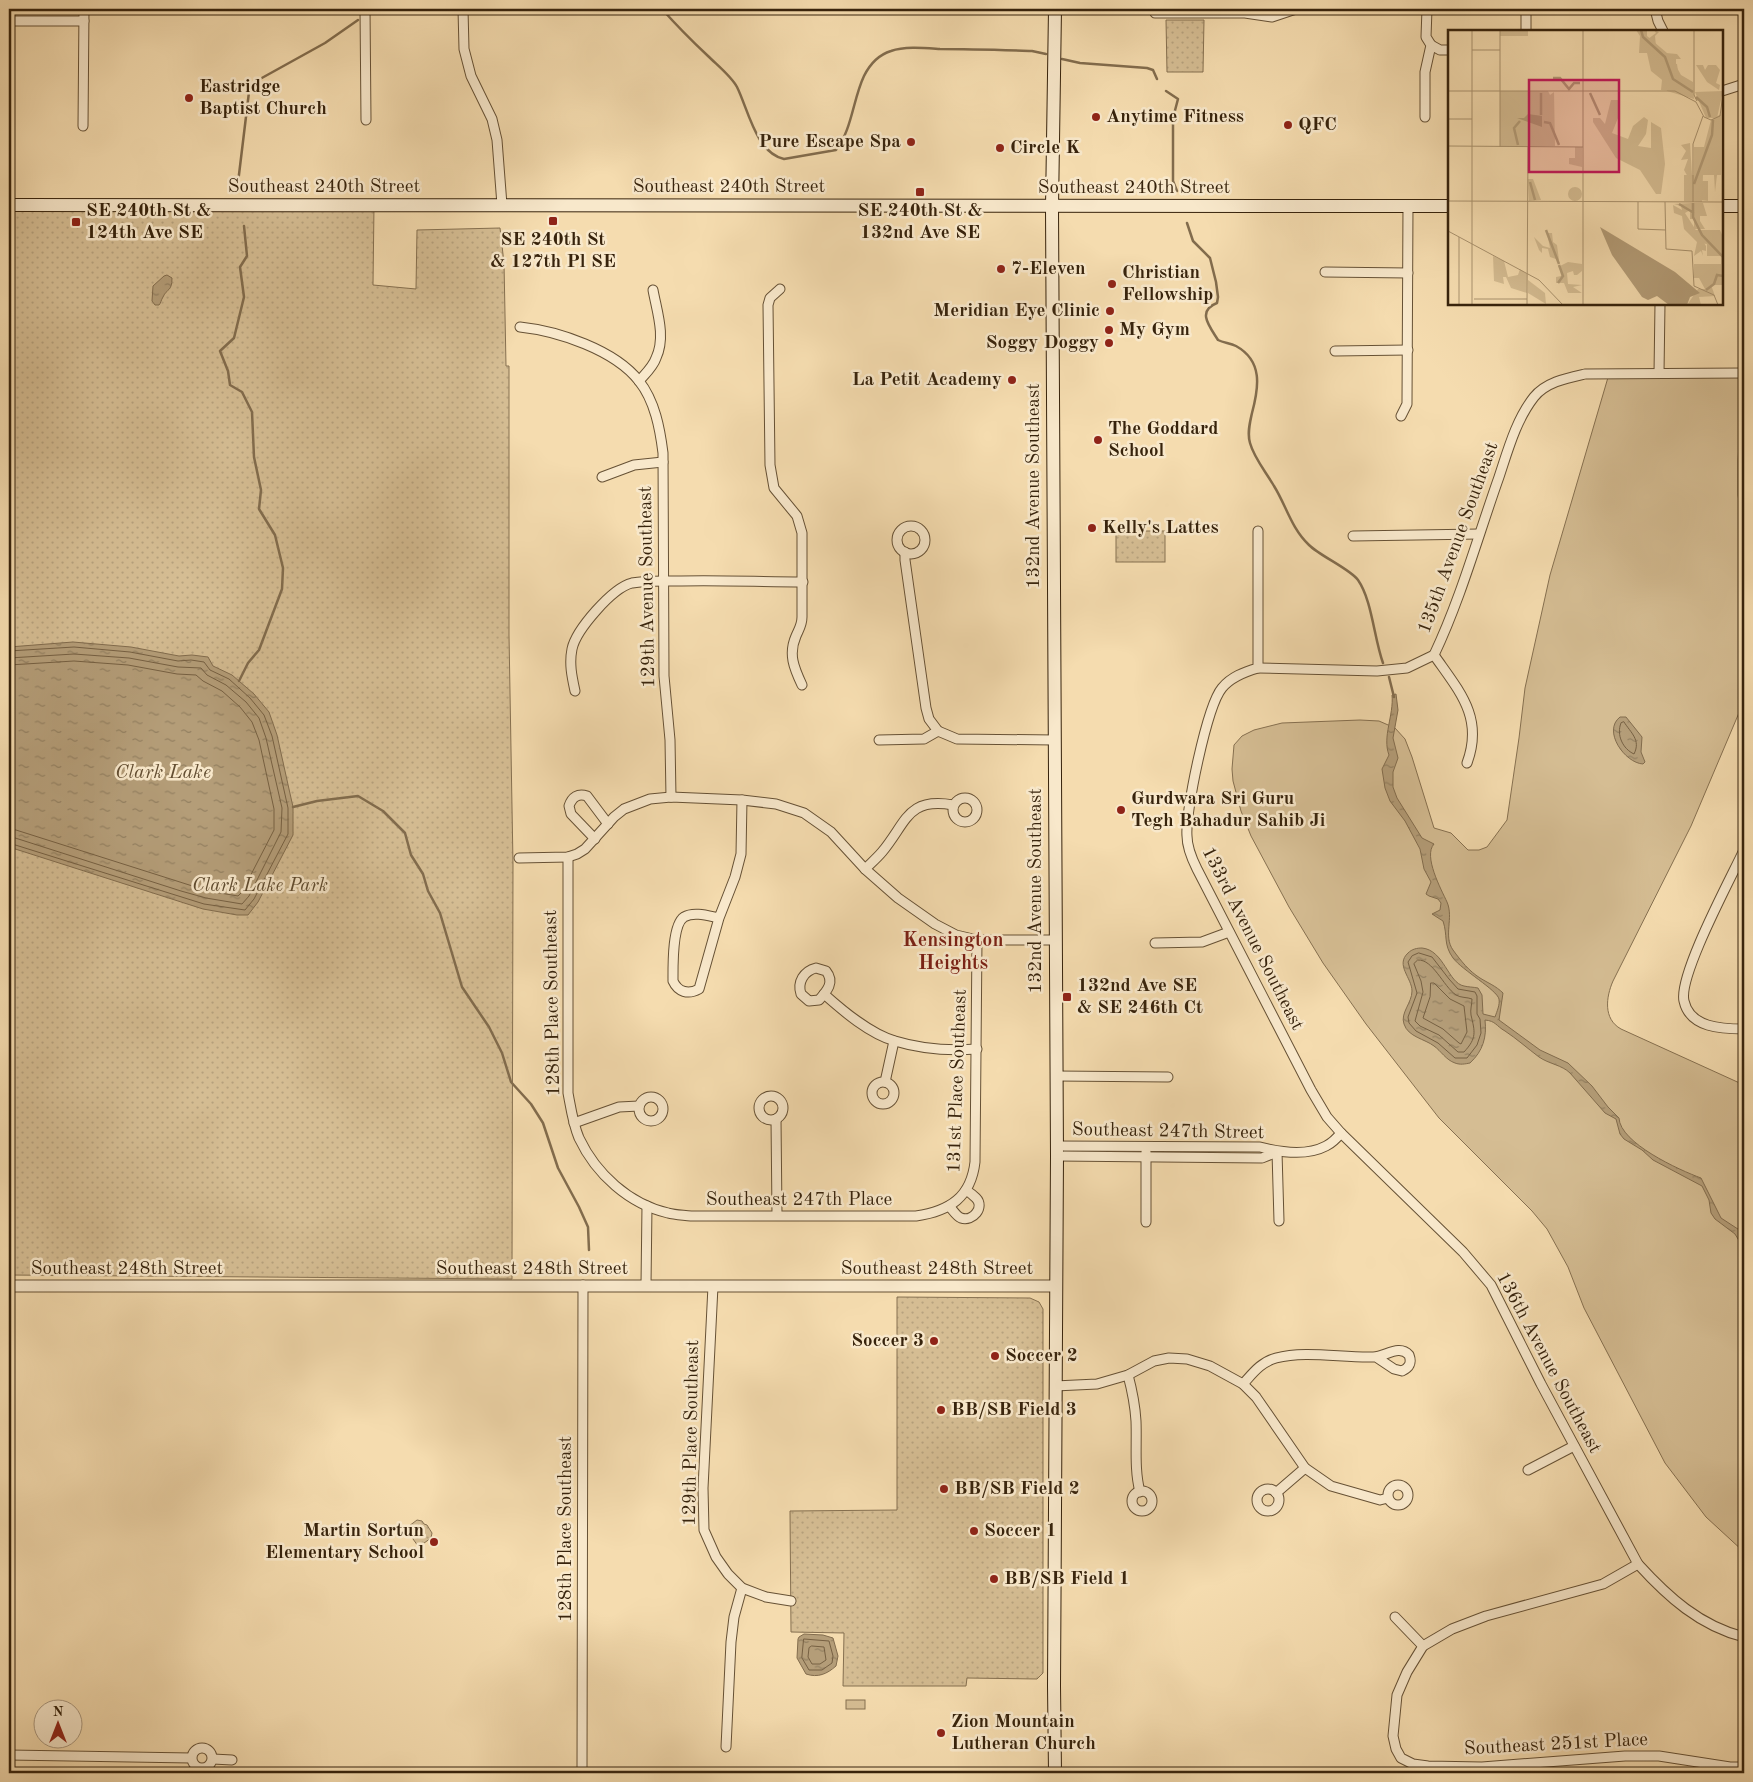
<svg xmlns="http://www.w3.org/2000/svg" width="1753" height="1782" viewBox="0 0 1753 1782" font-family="'Old Standard TT',serif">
<defs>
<pattern id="park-dots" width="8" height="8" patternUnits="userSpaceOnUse" patternTransform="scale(1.25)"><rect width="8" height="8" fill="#d5bd93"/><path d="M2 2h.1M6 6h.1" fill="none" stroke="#b7a27e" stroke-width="1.8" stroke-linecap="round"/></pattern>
<pattern id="water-ripples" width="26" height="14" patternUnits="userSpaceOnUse" patternTransform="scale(1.25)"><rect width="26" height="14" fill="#b49d78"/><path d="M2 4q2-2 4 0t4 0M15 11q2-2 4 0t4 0" fill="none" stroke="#938061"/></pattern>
</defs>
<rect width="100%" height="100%" fill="#f5dcaf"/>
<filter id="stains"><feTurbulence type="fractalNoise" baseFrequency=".004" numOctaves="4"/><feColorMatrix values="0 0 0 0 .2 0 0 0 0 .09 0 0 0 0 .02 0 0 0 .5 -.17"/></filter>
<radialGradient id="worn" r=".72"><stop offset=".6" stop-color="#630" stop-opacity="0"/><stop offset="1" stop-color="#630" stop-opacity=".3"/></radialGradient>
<g fill="#d5bd93" stroke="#867050">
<path d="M1743,373L1738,461V495L1744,535V701L1691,826L1613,981C1606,997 1603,1019 1621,1029L1744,1085V1552L1706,1517L1665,1463L1584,1308L1568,1267L1547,1229L1532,1211L1439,1118L1366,1024L1323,963L1289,907L1251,836L1241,811L1233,781L1232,769L1234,745L1242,736L1254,730L1282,723L1360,720L1379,721L1395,728L1405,739L1412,757L1434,828L1451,833L1468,850H1479L1487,847L1507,820L1519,738L1525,688L1550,575L1609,374Z"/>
<rect x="846" y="1700" width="19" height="9"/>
</g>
<g fill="url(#park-dots)" stroke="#867050">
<polygon points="1166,20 1204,20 1203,72 1167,72"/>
<polygon points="9,205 374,206 373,285 416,289 417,230 500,228 504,263 506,366 509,366 509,635 513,864 512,1279 9,1275"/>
<rect x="1116" y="531" width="49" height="31"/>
<polygon points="897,1297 1030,1298 1039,1302 1043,1309 1043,1673 1037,1679 967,1678 966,1686 843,1686 844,1633 791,1632 790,1511 897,1510"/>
<polygon points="417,1520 422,1521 424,1524 427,1525 432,1533 431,1538 420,1546 418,1546 413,1539 413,1537 409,1530 409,1526"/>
</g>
<g fill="url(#water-ripples)" stroke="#826c4d">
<path d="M167,275L172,278C172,292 167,288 163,297C161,300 161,303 159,305H155L152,301L153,286L164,276Z"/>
<polygon points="73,642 131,647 179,656 192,655 208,657 213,666 232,675 254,694 269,712 277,735 293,807 293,835 258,902 248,915 237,915 203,909 9,847 9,647"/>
<path d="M1396,694L1398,710L1393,738L1398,758L1393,772V787L1397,798L1422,838L1434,844C1423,856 1441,889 1447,902C1454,918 1443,936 1453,950C1461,961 1469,971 1480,978C1488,983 1496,986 1503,993L1499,1020L1540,1050L1568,1063L1592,1086L1608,1107L1619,1118C1620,1143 1679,1170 1701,1178L1721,1218L1744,1233V1249L1735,1234L1715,1219L1711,1213L1709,1200L1702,1186L1653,1160L1642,1150L1624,1139L1620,1134L1616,1119L1605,1113L1570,1073C1562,1065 1549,1064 1539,1057C1527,1048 1517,1039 1505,1031C1496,1026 1496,1021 1485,1020C1487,1037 1483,1051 1470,1063C1465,1064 1460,1065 1455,1063C1446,1060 1441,1051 1434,1046C1425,1039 1408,1037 1404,1024C1400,1013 1412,1003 1412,991C1412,978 1395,965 1408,953C1412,949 1417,948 1422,948C1444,950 1448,983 1464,986C1468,987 1473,987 1478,988L1482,995L1483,1014L1495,1017C1497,1011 1500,1005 1499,999C1497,990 1462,970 1453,958C1443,944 1448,936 1443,921L1432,914L1440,910L1441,903L1438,899L1429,896L1426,894L1431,882L1424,869L1420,849L1405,821L1390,801L1385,788L1382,769L1389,755C1382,737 1394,715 1392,695Z"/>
<path d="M1620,717H1626L1642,737L1641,752L1645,762L1643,764C1625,763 1602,731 1620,717Z"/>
<path d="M804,1634L823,1635L833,1638L838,1656L836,1666C827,1674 818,1678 806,1674L797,1658L798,1639L799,1637Z"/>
</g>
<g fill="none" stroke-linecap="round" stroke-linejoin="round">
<g stroke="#766042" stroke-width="1">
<polyline points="9,651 74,647 130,652 178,661 191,660 204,662 210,670 229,679 250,698 264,715 272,736 288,808 288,834 254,899 245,910 204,904 9,843"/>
<polyline points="9,658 74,654 129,658 178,667 201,668 207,675 226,685 246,702 259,718 266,738 282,808 281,832 249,896 242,904 206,898 181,891 9,836"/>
<polyline points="9,665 74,661 128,665 177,674 196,675 203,681 222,691 240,707 252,722 259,740 274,809 274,830 242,892 238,896 208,891 183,883 16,830 9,829"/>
<path d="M1624,722C1631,733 1641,740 1634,754C1623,749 1616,735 1621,723Z"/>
<polygon points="1419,953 1432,957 1449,979 1458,989 1475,992 1477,996 1477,1014 1480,1019 1481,1033 1477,1045 1467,1058 1455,1058 1438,1043 1416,1031 1409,1023 1408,1017 1417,993 1408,962 1412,956"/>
<path d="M1418,960C1433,959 1443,986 1456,995C1461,998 1467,997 1472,999C1472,1004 1470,1010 1471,1015C1475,1032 1477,1038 1464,1052H1458L1439,1035L1420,1026L1415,1021L1423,992L1421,981L1414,964Z"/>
<polygon points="1431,983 1434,983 1450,999 1464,1006 1467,1032 1461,1044 1459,1043 1443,1029 1423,1018 1430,997"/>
<polygon points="804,1639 829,1641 833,1656 832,1663 822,1670 809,1670 802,1658"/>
<polygon points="812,1646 824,1647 826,1660 820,1664 812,1664 808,1657 809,1648"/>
</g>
<g stroke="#826c4d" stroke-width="2.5">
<path d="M662,9C677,26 692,41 708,56C717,65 731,76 737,87C748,109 756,153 784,159L836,150C852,130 853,99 864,76C870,64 878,55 891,51C905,46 925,48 940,49C971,49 1001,50 1032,51L1046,54"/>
<polyline points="1062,59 1080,63 1147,68 1153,70 1157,79"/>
<polyline points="1166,91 1178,99 1173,118 1173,181 1177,191"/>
<polyline points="237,191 249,92 260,79 325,43 358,20"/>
<path d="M1187,223L1193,241L1210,258L1216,282L1218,297L1217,303C1196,311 1210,327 1218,340C1224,343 1230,343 1236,346C1263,361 1259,387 1252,413C1250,422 1247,433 1250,443C1254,458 1266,472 1274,486C1286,505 1291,528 1309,545C1320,556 1350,569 1358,580C1372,600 1374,638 1383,663"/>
<polyline points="1389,677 1394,697"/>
<polyline points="239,681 248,663 259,650 282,589 283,568 275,535 259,509 261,490 254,457 252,412 242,392 230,385 228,371 220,351 234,338 244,297 240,267 247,256 244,226"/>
<polyline points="293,807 317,801 358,796 383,811 405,833 411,855 423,874 428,891 440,913 462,987 489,1027 502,1053 511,1082 531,1104 543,1123 558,1168 579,1207 588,1227 589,1250"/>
</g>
<g stroke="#665135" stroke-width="11">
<g id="minor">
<polyline points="365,9 366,120"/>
<polyline points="463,9 464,49 471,76 492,119 497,140 502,205"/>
<polyline points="1655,9 1658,21 1663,31"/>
<polyline points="1155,13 1245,13 1272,17 1296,9"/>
<polyline points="9,21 84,21"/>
<polyline points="1526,31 1526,9"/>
<polyline points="1431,45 1440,50 1449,50"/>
<polyline points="1722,91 1744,84"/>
<polyline points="1425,117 1425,72 1431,45 1426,37 1427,9"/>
<polyline points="83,126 84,9"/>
<polyline points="1325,272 1408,273"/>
<path d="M780,289L770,298L768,305L770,465L774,488L797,516L802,533V617C802,625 799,629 796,636C788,654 794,668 802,685"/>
<path d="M520,327C558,331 615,350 639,381C655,401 660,429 663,453L664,676L670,740L671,797"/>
<polyline points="1335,351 1408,350"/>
<polyline points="1659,373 1660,304"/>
<path d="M639,381C645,374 653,367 656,358C666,337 657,312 653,290"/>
<polyline points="1401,416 1407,404 1408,206"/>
<polyline points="602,477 634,465 663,462"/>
<circle cx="911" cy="540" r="14"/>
<path d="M1258,531V668C1244,672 1231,677 1222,688C1207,706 1185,812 1187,836C1187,848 1192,859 1197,869L1311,1090L1327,1117L1341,1133L1463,1252L1491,1285L1541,1384L1638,1564C1668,1597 1700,1626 1744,1637"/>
<polyline points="1353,536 1479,534"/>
<polyline points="905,552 905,560 926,708 929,719 938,731"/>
<path d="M1434,655C1461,598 1478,536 1499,477C1508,450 1516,420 1534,397C1546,382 1567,378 1585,374L1744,373"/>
<path d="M1434,655C1459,691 1484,717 1467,763"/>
<polyline points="1258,668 1377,671 1407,668 1434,655"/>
<path d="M575,691C572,677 569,664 572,649C576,630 612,588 632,583C647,580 665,581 681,581C722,580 762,582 803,582"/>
<polyline points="879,740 924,739 938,731 957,739 1054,740"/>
<circle cx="965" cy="810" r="12"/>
<path d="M595,839L571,814L569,806C572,797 578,793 587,796L608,824"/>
<path d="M1744,850C1731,878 1678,976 1684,1001C1690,1028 1722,1029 1744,1029"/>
<path d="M568,857V1093C571,1109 573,1124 579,1138C596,1174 629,1204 668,1213C675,1215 683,1215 691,1216H916C950,1211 971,1197 975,1162L977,940"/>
<polyline points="519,858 568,857 577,854 585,849 614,817 624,809 650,799 671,797 742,800 776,804 804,813 831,832 865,869 898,898 935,924 956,935 977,940 1055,940"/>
<path d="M865,869C871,863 877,858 882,852C907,822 907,797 953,805"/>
<path d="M719,918C709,916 694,911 684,917C672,925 673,967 673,981C678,992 688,995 699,989L719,918L735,877L741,854L742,800"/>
<polyline points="1155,943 1202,942 1229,932"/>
<path d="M816,968L826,971C835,982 827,991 819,1000L809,1001L801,994C797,982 804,971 816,968Z"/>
<path d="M824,994C843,1011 870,1034 895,1041C921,1049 950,1051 977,1049"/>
<polyline points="1057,1076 1168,1077"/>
<circle cx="883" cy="1093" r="11"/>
<polyline points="885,1082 894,1041"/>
<circle cx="771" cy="1108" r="12"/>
<circle cx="651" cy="1109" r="12"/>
<polyline points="776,1119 777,1215"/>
<polyline points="574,1123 619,1107 639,1106"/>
<path d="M1057,1146L1260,1147C1279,1152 1307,1156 1326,1146C1332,1143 1337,1138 1341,1133"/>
<polyline points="1277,1152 1279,1221"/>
<polyline points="1057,1156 1262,1158 1277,1152"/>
<path d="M949,1206C953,1210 956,1216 961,1218C973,1222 985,1207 976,1198C973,1195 969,1192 966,1190"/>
<polyline points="1146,1222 1146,1152"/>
<polyline points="646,1285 647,1206"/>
<polyline points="713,1286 703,1488 704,1530 716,1557 728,1574 742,1588 766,1597 791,1601"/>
<path d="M1128,1375C1132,1390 1135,1405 1136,1421C1137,1445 1134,1469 1140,1492"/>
<path d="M1243,1384C1253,1373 1261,1362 1276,1358C1305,1350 1342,1358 1373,1357C1385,1357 1399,1344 1409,1355C1412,1363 1409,1368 1402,1371L1394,1369L1376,1357"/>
<polyline points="1055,1386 1097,1384 1128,1375 1154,1361 1169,1358 1187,1359 1210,1366 1243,1384 1256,1397 1305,1468 1331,1486 1380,1500 1388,1498"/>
<polyline points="1528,1470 1574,1446"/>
<circle cx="1398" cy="1495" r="10"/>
<circle cx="1268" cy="1500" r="11"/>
<circle cx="1142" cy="1501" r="10"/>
<polyline points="1276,1493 1305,1468"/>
<polyline points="1638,1564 1603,1584 1486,1616 1452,1629 1423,1646 1407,1672 1397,1695 1393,1736 1396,1749 1401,1758 1413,1764 1428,1766 1482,1767 1625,1756 1659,1756 1730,1767 1744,1767"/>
<polyline points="1395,1617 1423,1646"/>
<polyline points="726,1747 731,1642 734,1617 742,1588"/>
<circle cx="202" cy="1758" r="10"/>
<polyline points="9,1755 191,1758"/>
<polyline points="213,1759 232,1760"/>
<polyline points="582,1773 583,1285"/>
</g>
</g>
<g stroke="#665135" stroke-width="13">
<polyline id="tertiary" points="9,1286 1055,1286"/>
</g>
<g stroke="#37230c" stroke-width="14">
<g id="secondary">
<polyline points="1055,9 1052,207 1057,1156 1054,1686 1055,1773"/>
<polyline points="9,205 1449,206"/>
<polyline points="1722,206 1744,206"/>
</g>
</g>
<use href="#minor" stroke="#f8e8cb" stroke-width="9"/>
<use href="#tertiary" stroke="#f8e8cb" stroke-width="11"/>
<use href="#secondary" stroke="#f8e8cb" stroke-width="12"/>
</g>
<g fill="#8f2418" stroke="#f8e8cb" stroke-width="2">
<circle cx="189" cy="98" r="5"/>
<circle cx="1096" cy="117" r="5"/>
<circle cx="1288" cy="125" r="5"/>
<circle cx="911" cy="142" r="5"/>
<circle cx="1000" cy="148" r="5"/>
<rect x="915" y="187" width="10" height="10" rx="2.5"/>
<rect x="548" y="216" width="10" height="10" rx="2.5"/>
<rect x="71" y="217" width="10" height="10" rx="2.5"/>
<circle cx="1001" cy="269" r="5"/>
<circle cx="1112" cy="284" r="5"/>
<circle cx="1110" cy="311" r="5"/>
<circle cx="1109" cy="330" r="5"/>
<circle cx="1109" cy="343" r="5"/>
<circle cx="1012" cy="380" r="5"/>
<circle cx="1098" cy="440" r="5"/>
<circle cx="1092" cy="528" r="5"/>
<circle cx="1121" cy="810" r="5"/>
<rect x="1062" y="992" width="10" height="10" rx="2.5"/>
<circle cx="934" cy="1341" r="5"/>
<circle cx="995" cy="1356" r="5"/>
<circle cx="941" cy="1410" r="5"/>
<circle cx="944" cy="1489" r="5"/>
<circle cx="974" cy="1531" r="5"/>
<circle cx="434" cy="1542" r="5"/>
<circle cx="994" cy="1579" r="5"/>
<circle cx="941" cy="1733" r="5"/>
</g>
<g text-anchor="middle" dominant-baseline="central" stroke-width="5" stroke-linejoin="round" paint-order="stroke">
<g font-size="19" font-weight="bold" fill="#37230c" stroke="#f8e8cb" text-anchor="start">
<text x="199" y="87">Eastridge<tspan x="199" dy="22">Baptist Church</tspan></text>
<text x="1106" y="117">Anytime Fitness</text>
<text x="1298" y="125">QFC</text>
<text x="901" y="142" text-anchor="end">Pure Escape Spa</text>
<text x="1010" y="148">Circle K</text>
<text x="86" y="211">SE 240th St &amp;<tspan x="86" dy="22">124th Ave SE</tspan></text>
<text x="920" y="211" text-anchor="middle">SE 240th St &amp;<tspan x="920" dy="22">132nd Ave SE</tspan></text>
<text x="553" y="240" text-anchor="middle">SE 240th St<tspan x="553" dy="22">&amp; 127th Pl SE</tspan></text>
<text x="1011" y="269">7-Eleven</text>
<text x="1122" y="273">Christian<tspan x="1122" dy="22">Fellowship</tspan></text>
<text x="1100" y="311" text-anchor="end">Meridian Eye Clinic</text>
<text x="1119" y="330">My Gym</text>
<text x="1099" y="343" text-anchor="end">Soggy Doggy</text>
<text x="1002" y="380" text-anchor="end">La Petit Academy</text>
<text x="1108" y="429">The Goddard<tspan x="1108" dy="22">School</tspan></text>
<text x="1102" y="528">Kelly's Lattes</text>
<text x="1131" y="799">Gurdwara Sri Guru<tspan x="1131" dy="22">Tegh Bahadur Sahib Ji</tspan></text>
<text x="1077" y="986">132nd Ave SE<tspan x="1077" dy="22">&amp; SE 246th Ct</tspan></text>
<text x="924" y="1341" text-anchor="end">Soccer 3</text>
<text x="1005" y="1356">Soccer 2</text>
<text x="951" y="1410">BB/SB Field 3</text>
<text x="954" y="1489">BB/SB Field 2</text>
<text x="424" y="1531" text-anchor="end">Martin Sortun<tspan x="424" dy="22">Elementary School</tspan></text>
<text x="984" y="1531">Soccer 1</text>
<text x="1004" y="1579">BB/SB Field 1</text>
<text x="951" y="1722">Zion Mountain<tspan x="951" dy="22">Lutheran Church</tspan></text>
</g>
<g font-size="19" fill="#37230c" stroke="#f8e8cb">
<text x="324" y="187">Southeast 240th Street</text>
<text x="729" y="187">Southeast 240th Street</text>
<text x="1134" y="188">Southeast 240th Street</text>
<text transform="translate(1034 486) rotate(-90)">132nd Avenue Southeast</text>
<text transform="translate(1459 538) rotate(-70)">135th Avenue Southeast</text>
<text transform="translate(648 587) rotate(-91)">129th Avenue Southeast</text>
<text transform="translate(1036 891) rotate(-90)">132nd Avenue Southeast</text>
<text transform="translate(1252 939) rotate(63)">133rd Avenue Southeast</text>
<text transform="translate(553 1003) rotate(-91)">128th Place Southeast</text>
<text transform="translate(958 1081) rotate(-88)">131st Place Southeast</text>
<text transform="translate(1168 1132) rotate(1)">Southeast 247th Street</text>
<text x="799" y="1200">Southeast 247th Place</text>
<text x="127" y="1269">Southeast 248th Street</text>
<text x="532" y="1269">Southeast 248th Street</text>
<text x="937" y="1269">Southeast 248th Street</text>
<text transform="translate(1548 1363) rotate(62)">136th Avenue Southeast</text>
<text transform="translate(692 1433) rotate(-89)">129th Place Southeast</text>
<text transform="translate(566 1529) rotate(-90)">128th Place Southeast</text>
<text transform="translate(1556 1745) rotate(-3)">Southeast 251st Place</text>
</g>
<g font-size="19" font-style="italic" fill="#5e4a2e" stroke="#f8e8cb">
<text x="260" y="886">Clark Lake Park</text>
</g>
<g font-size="20" font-style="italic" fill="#634e32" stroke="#f8e8cb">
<text x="163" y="773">Clark Lake</text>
</g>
<g font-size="20" font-weight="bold" fill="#7a1f14" stroke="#f8e8cb">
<text x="953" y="941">Kensington<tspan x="953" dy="23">Heights</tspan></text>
</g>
</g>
<g transform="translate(1448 30)">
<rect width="275" height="275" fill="#f5dcaf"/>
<path d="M163,70H170L172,83L164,103L180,109L185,96L196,87L200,90L198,104L190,116L203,118V92L213,98L217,134L213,164H208L192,140L168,128L145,92V88H152L157,94ZM120 164a7 7 0 1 1 14 0a7 7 0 1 1-14 0Z" fill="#d5bd93"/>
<path d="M206,0L211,2L207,6L208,16L218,23L229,24L233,29H228V36L233,45L245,52V57L231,61L213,60L214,50L200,9L208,3ZM248,35H255L257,40L260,35H268L272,40L268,53L272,55L271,60L259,52ZM242,113L244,146L241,149L236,140L240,129L233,130L238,121L233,115ZM244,173V179L237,183L258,216V221L254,220L255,226L253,221L246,226L249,212L236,199L234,186L226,183L225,175L234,180L233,176L226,174ZM99,203H104L105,212L109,215L111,230L102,227L100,219L94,218V223L91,220L86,207L95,216L102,218ZM45,226L56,231L60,247L70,245L72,239L79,244V263L63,258L58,247H55L56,254L46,251ZM120,232L134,234V241L129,245H126L125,241L119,243L120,254L134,255L125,257L134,263H120L116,253H108V247L113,246L112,236ZM80,250L97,263L98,274L80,263Z" fill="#d5bd93"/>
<path d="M253,151H260V171L253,170Z" fill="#d5bd93"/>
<path d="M52,0H80V6H52ZM188,0H199V6L219,23L222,33L229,34L231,48L245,57L246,69L219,61L218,53L203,41L199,23H191L192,6ZM52,61H100L102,65L106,62L107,116L52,117ZM275,61L269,88H258L247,62ZM273,84V145H269L267,162L266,145H255L254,172L236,171V145H246V117H256L263,90ZM127,117H134V137L121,134V128H127ZM80,149H85L93,170L81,171ZM242,173H255L259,186H252V191L257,199H246V189H242ZM247,200H272L275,207V255H263L267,266L251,267L253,275H239L250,259H257L251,248H246V234H273V226H259V214L251,213Z" fill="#d5bd93"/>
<path d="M80,84L94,86V97L69,88H76ZM152,197L227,242L252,263L242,267L239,275H221L209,266L200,270L194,267L164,225Z" fill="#b49d78"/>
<path fill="none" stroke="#b49d78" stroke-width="2.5" d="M193,0L195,7L217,27L225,49L245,62M105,48H112L121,59L126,53H132M142,63L152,85M248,67L259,77L262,87M93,85V63M96,92L102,93L111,115M70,115L66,98L72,91M82,152L87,170M246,154L264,105L265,90M245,173V187L254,205L275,227M231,174L246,183M98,200L111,234M110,253L115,246L111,235M258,260L266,254L269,245L275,246"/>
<path fill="none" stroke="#a9926e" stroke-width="1" d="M24,0V275M246,0V65L249,71M24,20H52M0,61H227L248,72L256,87L263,90L272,86L275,64M0,89H24M0,116L135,117M52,117V0M0,171L275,172M190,172V199L218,200M217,172L218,219L244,221L246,256L266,265L270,275M245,172V114L255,86M0,201L91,250L115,275M11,207V275M26,269H79M79,275L80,117M135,275V0"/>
<path fill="#c2185b" fill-opacity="0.15" stroke="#c2185b" stroke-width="2.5" d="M81,50H171V142H81Z"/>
<rect width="275" height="275" fill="none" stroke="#37230c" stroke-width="2.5"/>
</g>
<rect width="1753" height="1782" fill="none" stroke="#f5dcaf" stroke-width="30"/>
<rect x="10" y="10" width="1733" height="1762" fill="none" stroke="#37230c" stroke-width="2.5"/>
<rect x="15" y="15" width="1723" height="1752" fill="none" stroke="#37230c"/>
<g transform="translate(58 1724)"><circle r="24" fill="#f8e8cb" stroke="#ab997f"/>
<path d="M0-4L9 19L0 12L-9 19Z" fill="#8f2418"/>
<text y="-8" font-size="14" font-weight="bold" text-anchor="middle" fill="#37230c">N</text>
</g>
<rect width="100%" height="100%" filter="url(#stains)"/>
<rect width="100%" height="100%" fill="url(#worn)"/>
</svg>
